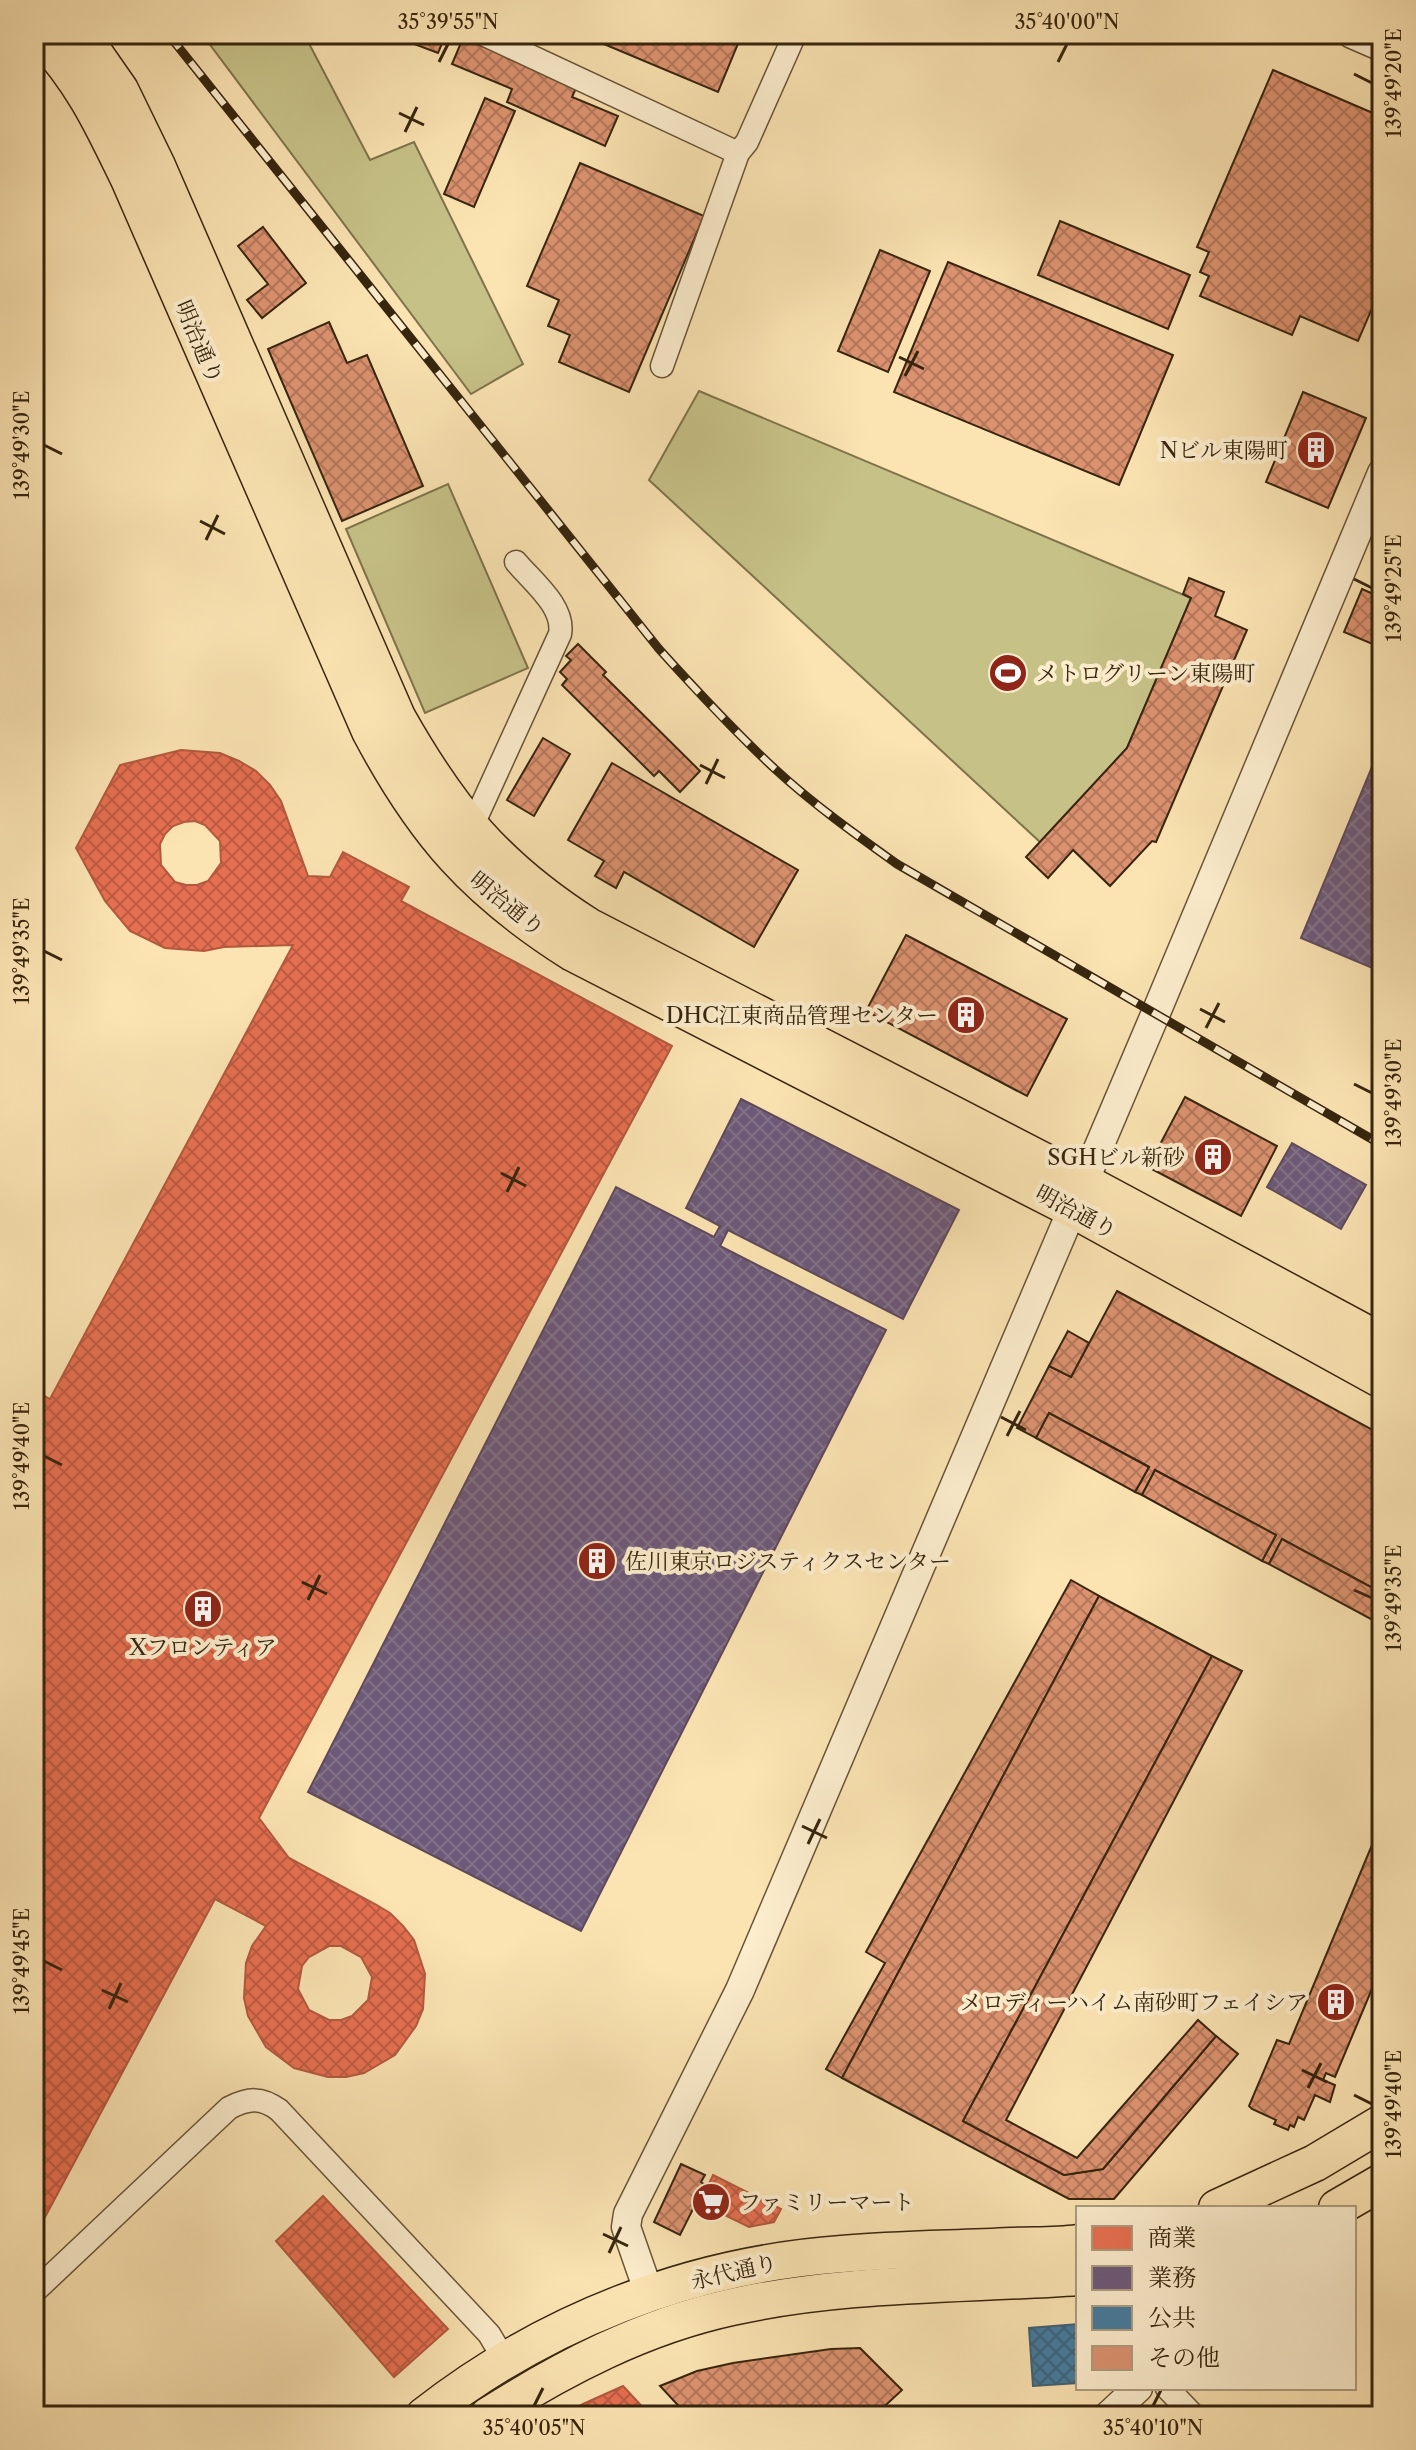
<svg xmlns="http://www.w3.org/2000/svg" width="1416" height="2450" viewBox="0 0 1416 2450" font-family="'Libre Caslon Text','Noto Serif JP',serif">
<defs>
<pattern id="shops-cross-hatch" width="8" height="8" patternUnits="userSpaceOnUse" patternTransform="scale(2)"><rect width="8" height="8" fill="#e76f51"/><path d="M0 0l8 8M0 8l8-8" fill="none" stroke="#bc5b42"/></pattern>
<pattern id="offices-cross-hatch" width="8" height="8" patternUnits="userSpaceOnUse" patternTransform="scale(2)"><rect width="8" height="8" fill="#6d597a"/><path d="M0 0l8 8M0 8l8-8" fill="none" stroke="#827289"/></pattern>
<pattern id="public-cross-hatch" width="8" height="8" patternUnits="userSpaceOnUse" patternTransform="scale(2)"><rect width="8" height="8" fill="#457b9d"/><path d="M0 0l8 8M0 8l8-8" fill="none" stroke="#3a657e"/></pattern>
<pattern id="building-cross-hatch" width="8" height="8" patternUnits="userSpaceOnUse" patternTransform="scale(2)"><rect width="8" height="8" fill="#dc9270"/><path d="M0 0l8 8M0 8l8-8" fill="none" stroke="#b3775a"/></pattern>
</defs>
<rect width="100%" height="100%" fill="#fbe3b2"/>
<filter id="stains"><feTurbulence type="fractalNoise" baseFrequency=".0025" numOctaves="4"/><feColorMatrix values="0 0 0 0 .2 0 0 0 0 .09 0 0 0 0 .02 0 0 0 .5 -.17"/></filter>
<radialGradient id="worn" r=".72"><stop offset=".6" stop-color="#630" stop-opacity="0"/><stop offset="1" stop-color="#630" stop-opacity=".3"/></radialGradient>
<g fill="#c6c187" stroke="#7e734a" stroke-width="2">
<polygon points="202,34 304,34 370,160 414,142 523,364 471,394"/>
<polygon points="699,391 1191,598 1127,748 1040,842 649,480"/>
<polygon points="448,484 528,668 425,713 346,529"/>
</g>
<g fill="url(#shops-cross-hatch)" stroke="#b2593d" stroke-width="2" fill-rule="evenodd">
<path d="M181,750L220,753L239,761L256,771L270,785L281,801L308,876L330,877L343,852L409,887L401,901L672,1046L259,1818L289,1858L375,1904L390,1913L403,1926L414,1940L425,1974L423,2009L416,2026L395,2055L364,2073L346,2077H328L294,2068L266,2047L248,2016L244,1998L246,1963L252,1946L266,1926L215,1899L43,2221L34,2216V1390L50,1399L293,945L224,947L204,951L165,948L130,931L105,901L76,848L120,765ZM195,821L205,825L220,841L221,863L208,881L197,885H186L175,882L161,865L160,844L165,834L173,826L184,822ZM329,1946H341L361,1957L372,1977L368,2000L352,2016L341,2020H329L309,2010L298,1989L302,1966L309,1957Z"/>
<polygon points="713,2175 781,2209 774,2222 749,2227 700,2203"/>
<polygon points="323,2196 448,2329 394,2377 276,2241"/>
<polygon points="623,2386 651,2416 561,2416 583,2404"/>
</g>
<g fill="url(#offices-cross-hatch)" stroke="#5d495a" stroke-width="2">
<polygon points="1374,762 1382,765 1382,972 1301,938"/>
<polygon points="741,1099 959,1210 903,1319 728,1230 720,1246 886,1330 581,1931 308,1792 616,1187 714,1237 720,1226 686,1208"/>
<polygon points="1292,1143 1366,1185 1341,1229 1267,1187"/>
</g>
<polygon fill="url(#public-cross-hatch)" stroke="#416172" stroke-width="2" points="1078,2324 1078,2383 1033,2386 1029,2328"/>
<g fill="url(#building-cross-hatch)" stroke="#37250e" stroke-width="2">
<polygon points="418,34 446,34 438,53 414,44"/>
<polygon points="580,34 742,34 718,92"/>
<polygon points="463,38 577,86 572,97 618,116 605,146 507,102 512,89 452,64"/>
<polygon points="1273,70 1382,117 1382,285 1358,341 1300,316 1292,335 1200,296 1209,276 1200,272 1209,252 1197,247"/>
<polygon points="485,98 515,111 474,207 444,194"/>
<polygon points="580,163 704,216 629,392 559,362 570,335 548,326 559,300 527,286"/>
<polygon points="1060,221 1190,275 1168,329 1038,275"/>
<polygon points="263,227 306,283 262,318 247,300 268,284 238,246"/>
<polygon points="880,250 930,271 888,372 838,351"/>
<polygon points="948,262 1173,355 1119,485 894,392"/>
<polygon points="329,322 347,363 367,355 423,486 342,521 268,349"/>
<polygon points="1303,392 1366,418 1328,508 1266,482"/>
<polygon points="1189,578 1224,592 1215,616 1247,630 1156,842 1152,841 1110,886 1073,850 1048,878 1026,857 1127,748 1191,598 1183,594"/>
<polygon points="1362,589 1382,598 1382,648 1344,632"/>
<polygon points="578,644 606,672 603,675 700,771 680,792 659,771 654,776 562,685 567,679 560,672 571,660 566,656"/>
<polygon points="543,738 570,754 534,816 507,800"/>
<polygon points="612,763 798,870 754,947 624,872 616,888 595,876 604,861 568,840"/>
<polygon points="906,935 1067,1019 1027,1096 866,1011"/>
<polygon points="1185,1097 1277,1146 1241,1216 1148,1167"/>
<polygon points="1117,1291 1382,1435 1382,1593 1282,1539 1269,1564 1262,1561 1276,1535 1155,1470 1142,1495 1135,1492 1149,1467 1049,1413 1036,1438 1017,1428 1049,1366 1071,1377"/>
<polygon points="1068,1331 1089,1343 1071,1377 1049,1366"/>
<polygon points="1049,1413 1149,1467 1135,1492 1036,1438"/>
<polygon points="1155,1470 1276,1535 1262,1561 1142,1495"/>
<polygon points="1282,1539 1382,1593 1382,1625 1269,1564"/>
<polygon points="1071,1580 1099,1596 842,2078 826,2069 885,1963 866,1952"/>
<polygon points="1099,1596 1212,1656 963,2121 1064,2175 1103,2169 1216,2036 1238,2054 1114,2199 1069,2199 842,2078"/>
<polygon points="1212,1656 1242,1671 1006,2120 1077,2158 1198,2020 1216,2036 1103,2169 1064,2175 963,2121"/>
<polygon points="1382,1821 1382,1965 1335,2077 1326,2073 1323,2080 1335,2085 1330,2102 1315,2095 1304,2120 1298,2117 1294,2127 1290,2125 1288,2130 1274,2124 1276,2120 1252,2109 1249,2106 1277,2040 1289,2044"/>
<polygon points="681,2164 705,2175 701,2182 705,2185 680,2235 654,2222"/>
<polygon points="860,2348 902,2390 874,2416 688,2416 660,2386 697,2371 733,2363 831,2349"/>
</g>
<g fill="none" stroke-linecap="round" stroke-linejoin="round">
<g stroke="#685437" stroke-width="25">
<g id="minor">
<polyline points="483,34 738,153"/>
<polyline points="662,366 738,153 747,142 795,34"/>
<path d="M471,829L560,634C565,607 533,582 516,562"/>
<path d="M34,2292L229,2108C249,2098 261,2097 279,2110L489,2334L504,2359"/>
<polyline points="1167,2388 1194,2416"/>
</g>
</g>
<g stroke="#685437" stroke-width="31">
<g id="tertiary">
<polyline points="1352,34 1382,47"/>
<polyline points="649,2293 626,2227 628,2214 740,1990 1155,1015 1382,473"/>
<polyline points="1108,2416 1138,2388"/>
</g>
</g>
<g stroke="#37250e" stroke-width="39">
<g id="primary">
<path d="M39,34C83,82 101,121 129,179L370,731C424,833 475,891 573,953L1072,1209L1382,1380"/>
<path d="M81,34L120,90L157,166L397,717C450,811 496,867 588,926L1084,1182L1382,1342"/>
<polyline points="1217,2208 1315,2163 1382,2123"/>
<polyline points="1337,2208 1382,2182"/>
<path d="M424,2416C544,2322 689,2265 842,2254C898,2249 955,2249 1011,2246C1033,2245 1056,2246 1078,2243"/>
<path d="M488,2416C563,2368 644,2326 732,2307C843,2282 964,2285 1078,2277"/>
</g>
</g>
<use href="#minor" stroke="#fcedcd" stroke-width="22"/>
<use href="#tertiary" stroke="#fcedcd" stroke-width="28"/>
<use href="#primary" stroke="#fbe3b2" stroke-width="36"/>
<g stroke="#37250e" stroke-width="9">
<path id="rail" d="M168,34L659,649C697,691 734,731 775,769C813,804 855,834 897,864L1382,1145"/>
</g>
<use href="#rail" stroke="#fcedcd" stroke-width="6" stroke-dasharray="18" stroke-linecap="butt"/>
</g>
<path fill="none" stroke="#37250e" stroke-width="3" d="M439,62L448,44M1058,62L1067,44M1354,74L1372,83M399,113L424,125M405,132L417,107M899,357L924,369M905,376L918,351M44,445L62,454M200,521L225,534M206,540L218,515M1354,579L1372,588M700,765L725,778M706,784L718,759M44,951L62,960M1200,1009L1225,1022M1206,1028L1219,1003M1354,1084L1372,1093M501,1173L526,1186M507,1192L519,1167M1001,1417L1026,1430M1007,1436L1020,1411M44,1456L62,1465M302,1582L327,1594M1354,1590L1372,1598M308,1600L320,1575M802,1826L827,1838M808,1844L820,1819M44,1961L62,1970M102,1990L128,2002M109,2009L121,1983M1302,2070L1327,2082M1308,2088L1321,2063M1354,2095L1372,2104M603,2234L628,2246M609,2253L621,2227M534,2406L543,2388M1153,2406L1162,2388"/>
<defs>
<g id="building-disc" transform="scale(2)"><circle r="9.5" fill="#8f2418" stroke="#fcedcd"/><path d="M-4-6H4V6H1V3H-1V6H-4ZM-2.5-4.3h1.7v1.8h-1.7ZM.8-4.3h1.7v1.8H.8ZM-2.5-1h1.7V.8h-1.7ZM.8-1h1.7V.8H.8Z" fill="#fff"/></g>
<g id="stadium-disc" transform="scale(2)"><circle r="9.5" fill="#8f2418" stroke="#fcedcd"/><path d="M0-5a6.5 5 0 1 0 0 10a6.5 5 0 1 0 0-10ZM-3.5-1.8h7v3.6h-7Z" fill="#fff"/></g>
<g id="supermarket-disc" transform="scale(2)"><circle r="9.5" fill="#8f2418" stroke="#fcedcd"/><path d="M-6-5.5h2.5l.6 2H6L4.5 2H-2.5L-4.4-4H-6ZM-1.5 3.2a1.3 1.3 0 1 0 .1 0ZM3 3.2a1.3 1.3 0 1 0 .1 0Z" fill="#fff"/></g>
</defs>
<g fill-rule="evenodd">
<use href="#building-disc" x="1316" y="450"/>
<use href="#stadium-disc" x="1008" y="673"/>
<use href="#building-disc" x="966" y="1015"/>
<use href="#building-disc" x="1213" y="1157"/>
<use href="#building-disc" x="597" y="1561"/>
<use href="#building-disc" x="203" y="1609"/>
<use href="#building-disc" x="1336" y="2002"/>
<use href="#supermarket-disc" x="711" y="2202"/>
</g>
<g text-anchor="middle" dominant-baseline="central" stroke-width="8" stroke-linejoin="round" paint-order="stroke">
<g font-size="22" fill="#37250e" stroke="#fcedcd">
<text transform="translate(199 342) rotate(67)">明治通り</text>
<text transform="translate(507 904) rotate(39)">明治通り</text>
<text transform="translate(1076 1212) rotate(28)">明治通り</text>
<text transform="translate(734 2272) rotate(-13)">永代通り</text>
</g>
<g font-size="22" fill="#37250e" stroke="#fcedcd" text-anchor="end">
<text x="1288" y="450">Nビル東陽町</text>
<text x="1036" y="673" text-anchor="start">メトログリーン東陽町</text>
<text x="938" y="1015">DHC江東商品管理センター</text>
<text x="1185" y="1157">SGHビル新砂</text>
<text x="625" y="1561" text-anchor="start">佐川東京ロジスティクスセンター</text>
<text x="203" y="1647" text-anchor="middle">Xフロンティア</text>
<text x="1308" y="2002">メロディーハイム南砂町フェイシア</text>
<text x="739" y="2202" text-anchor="start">ファミリーマート</text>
</g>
</g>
<rect width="1416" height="2450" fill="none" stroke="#fbe3b2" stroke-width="88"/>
<rect x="1076" y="2206" width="280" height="184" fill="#fcedcd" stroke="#ad9d81" stroke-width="2"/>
<rect x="1092" y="2226" width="40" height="24" fill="#e76f51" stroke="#ad9d81" stroke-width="2"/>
<text x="1148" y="2246" font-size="24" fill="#37250e">商業</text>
<rect x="1092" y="2266" width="40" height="24" fill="#6d597a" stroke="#ad9d81" stroke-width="2"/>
<text x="1148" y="2286" font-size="24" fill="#37250e">業務</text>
<rect x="1092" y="2306" width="40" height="24" fill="#457b9d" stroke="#ad9d81" stroke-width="2"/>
<text x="1148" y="2326" font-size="24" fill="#37250e">公共</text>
<rect x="1092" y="2346" width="40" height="24" fill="#dc9270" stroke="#ad9d81" stroke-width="2"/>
<text x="1148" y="2366" font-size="24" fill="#37250e">その他</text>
<rect x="44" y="44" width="1328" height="2362" fill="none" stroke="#37250e" stroke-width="3"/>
<g font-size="20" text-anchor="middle" fill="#37250e">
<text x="448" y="29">35°39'55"N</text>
<text x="1067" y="29">35°40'00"N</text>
<text transform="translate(1394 83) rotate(-90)" y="7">139°49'20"E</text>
<text transform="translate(22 445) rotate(-90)" y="7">139°49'30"E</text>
<text transform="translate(1394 588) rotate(-90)" y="7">139°49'25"E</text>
<text transform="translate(22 951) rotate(-90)" y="7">139°49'35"E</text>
<text transform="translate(1394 1093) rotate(-90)" y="7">139°49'30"E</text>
<text transform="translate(22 1456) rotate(-90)" y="7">139°49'40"E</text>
<text transform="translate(1394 1598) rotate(-90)" y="7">139°49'35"E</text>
<text transform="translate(22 1961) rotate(-90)" y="7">139°49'45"E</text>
<text transform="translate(1394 2104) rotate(-90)" y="7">139°49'40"E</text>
<text x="534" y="2435">35°40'05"N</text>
<text x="1153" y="2435">35°40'10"N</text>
</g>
<rect width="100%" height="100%" filter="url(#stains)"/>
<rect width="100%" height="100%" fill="url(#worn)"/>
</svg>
